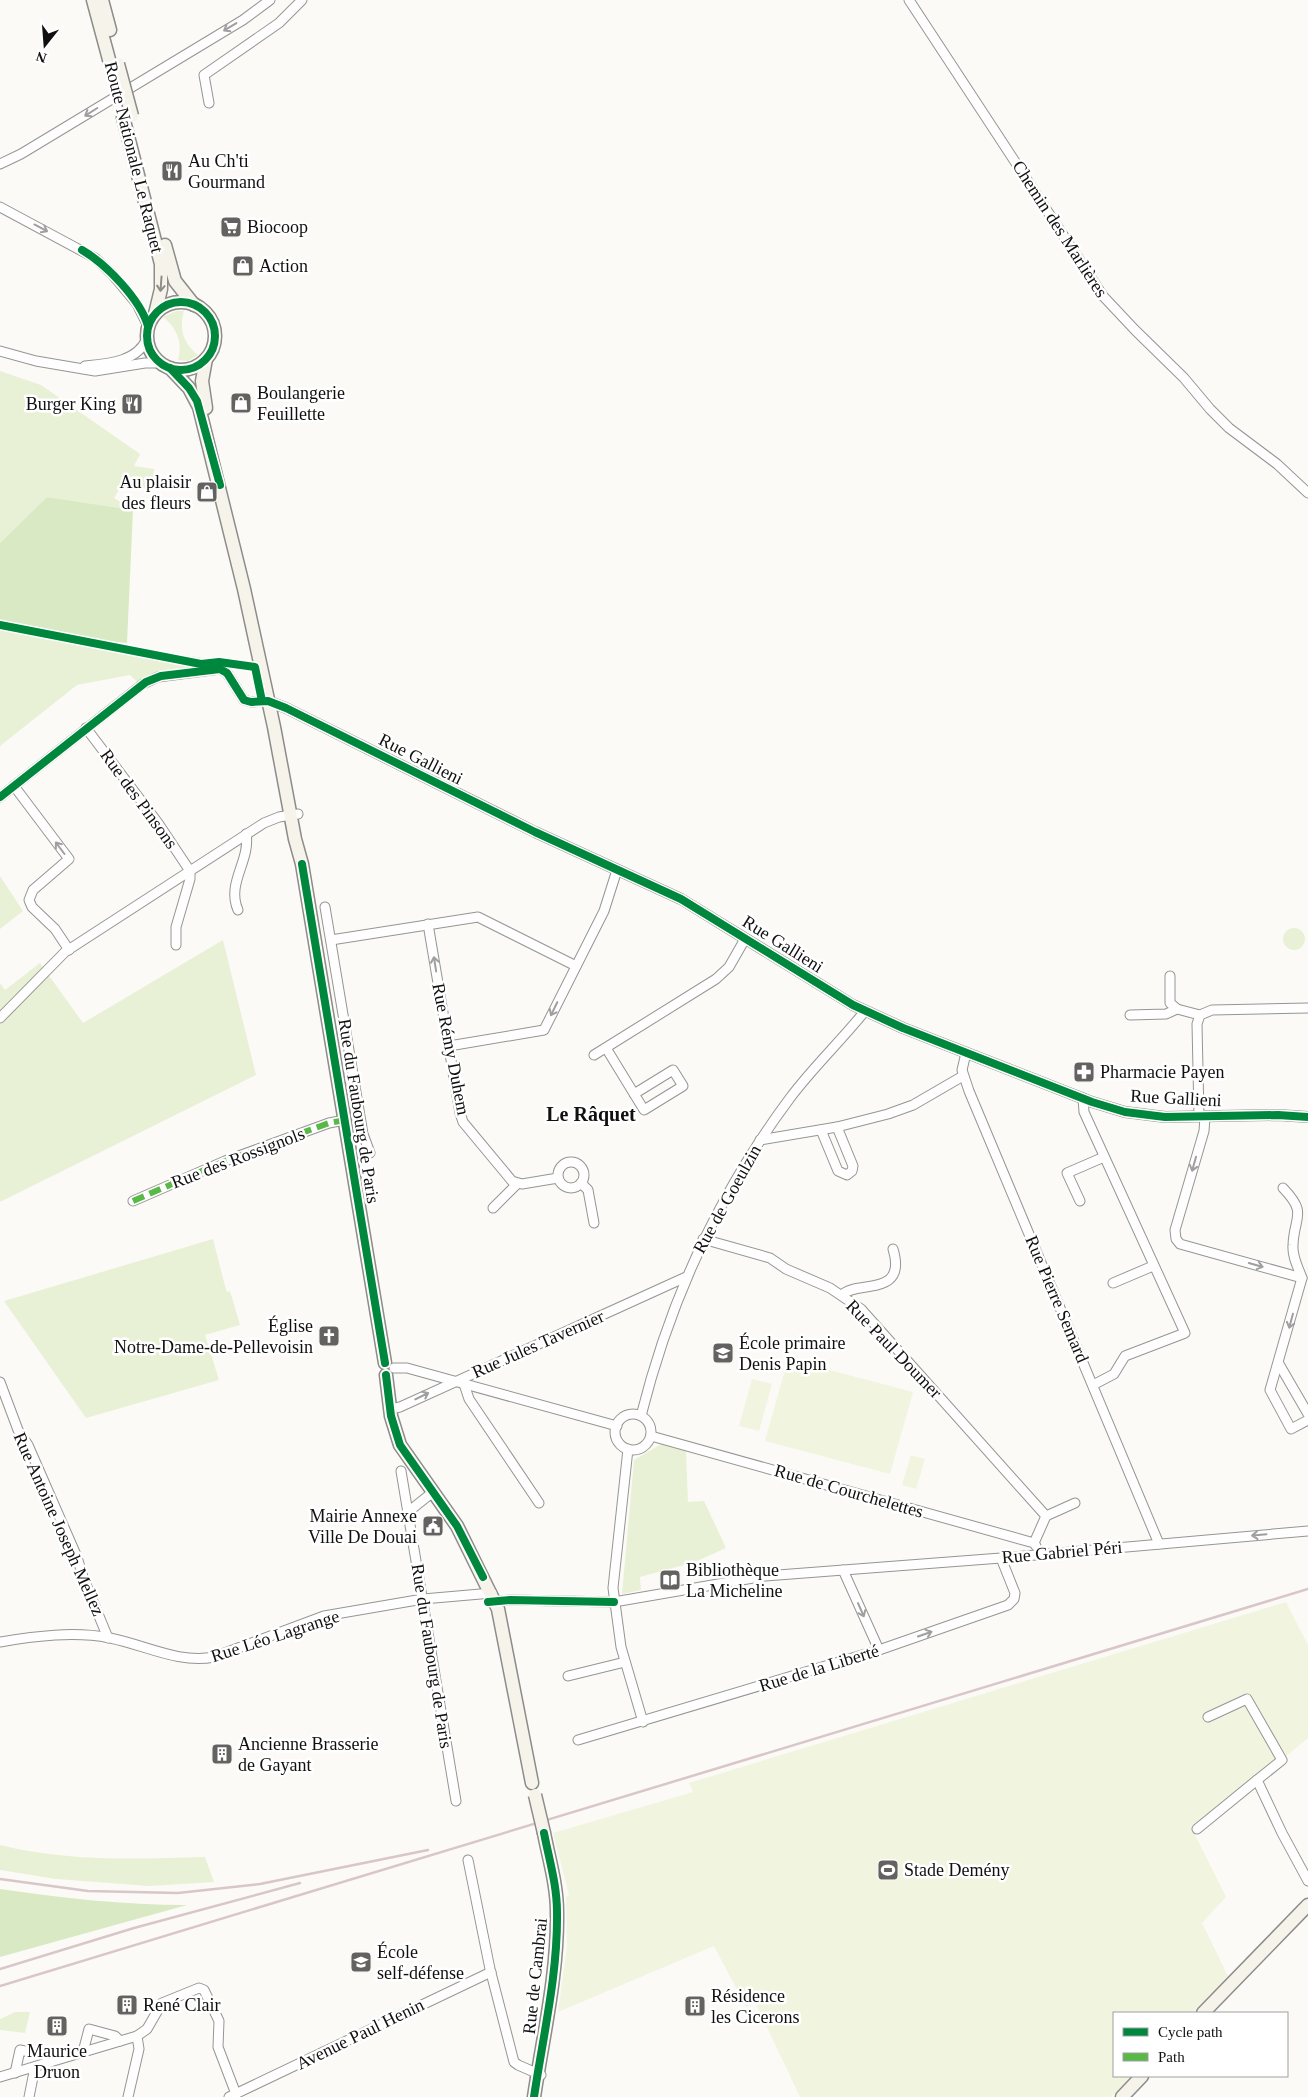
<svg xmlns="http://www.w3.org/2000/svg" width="1308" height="2097" viewBox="0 0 1308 2097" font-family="'Times New Roman',serif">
<rect width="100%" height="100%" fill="#fcfaf6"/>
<g fill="#e8f1d6">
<path d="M176,311H184C179,329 183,343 198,355L188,361L178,360C183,343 177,328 163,317Z"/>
<polygon points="0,371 41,385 140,454 134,466 154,469 153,489 136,488 125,480 114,498 133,510 47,497 0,543"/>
<polygon points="0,621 143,649 217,660 196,667 153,675 138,683 130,675 77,685 0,746"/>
<polygon points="0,876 23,911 0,929"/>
<circle cx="1294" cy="939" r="11"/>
<polygon points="223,940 256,1075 0,1202 0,983 5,990 40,963 83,1023"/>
<polygon points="213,1239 225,1286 227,1292 230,1291 240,1325 205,1335 219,1380 86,1418 4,1301"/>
<polygon points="663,1443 686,1451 688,1502 704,1501 726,1548 695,1562 640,1577 641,1590 622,1594 634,1460"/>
<path d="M0,1845C70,1862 134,1859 205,1857L214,1882L149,1886L56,1879L0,1870Z"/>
<polygon points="15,2012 30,2012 25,2033 0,2030 0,2019"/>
</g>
<g fill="#d9e9c4">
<polygon points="47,497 133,510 127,643 92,640 0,621 0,543"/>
<path d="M0,1889C62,1898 124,1905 187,1905L0,1957Z"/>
</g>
<g fill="#f1f5df">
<polygon points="788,1359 913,1392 890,1474 765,1441"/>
<polygon points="752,1379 772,1384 759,1431 739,1426"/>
<polygon points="911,1455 925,1459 916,1489 902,1485"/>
<polygon points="1286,1602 1308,1645 1308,1738 1194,1833 1226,1897 1202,1923 1228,1976 1192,2013 1114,2013 1114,2076 1132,2076 1111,2097 800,2097 755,2002 746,2007 714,1946 558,2012 567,1947 566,1897 569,1895 553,1833 693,1792 689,1783"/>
</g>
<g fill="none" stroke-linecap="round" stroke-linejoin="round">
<g stroke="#969594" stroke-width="11">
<g id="minor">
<polyline points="909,0 1103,296 1135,330 1184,378 1210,409 1229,428 1277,464 1308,493"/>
<polyline points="209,103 204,75 279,23 302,0"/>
<polyline points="0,164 21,154 243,20 270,0"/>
<polyline points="0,207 95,258 112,274 137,304 148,326"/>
<polyline points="0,351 36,361 95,371 145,363 160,363"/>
<path d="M85,366C107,364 138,362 147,338"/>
<polyline points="86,728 158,823 190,871 190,879 176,927 176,945"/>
<polyline points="14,786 69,859 33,890 29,900 32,907 55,929 69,950"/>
<polyline points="0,797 143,684 158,677 220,669 227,673 244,700 251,702 268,701"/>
<polyline points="325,907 363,1134 370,1153"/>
<path d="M238,910C226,883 251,860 246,834"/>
<polyline points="428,924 460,1113 463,1122 512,1181 522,1184 558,1178"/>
<polyline points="331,940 478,917 576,966"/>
<polyline points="1170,976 1170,1003 1177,1009"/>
<polyline points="1130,1015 1166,1014 1177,1009 1200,1015"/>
<polyline points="0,1018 65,952 264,823 279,817 298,814"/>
<polyline points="449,1046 544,1030 604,911 617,870"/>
<polyline points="606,1048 644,1110 683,1086 673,1070 634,1094"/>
<polyline points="966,1053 962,1070 969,1091 1159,1544"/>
<polyline points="594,1055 716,979 729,967 745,939"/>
<polyline points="1083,1098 1084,1112 1185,1333 1125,1356 1114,1374 1093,1385"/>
<polyline points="1199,1116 1197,1024 1200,1015 1212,1010 1308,1008"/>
<polyline points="1205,1117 1204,1131 1175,1230 1176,1239 1180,1244 1302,1278"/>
<polyline points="821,1130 838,1171 847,1175 852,1171 853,1166 837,1127"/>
<polyline points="760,1140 837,1127 888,1114 913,1105 963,1076"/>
<circle cx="571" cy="1175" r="13"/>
<polyline points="581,1183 588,1190 594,1223"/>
<path d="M1283,1188C1308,1214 1294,1216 1293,1245C1292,1257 1298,1267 1302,1278L1270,1390L1291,1429L1308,1420"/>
<polyline points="133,1201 225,1161 329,1123 345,1120"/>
<polyline points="1080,1201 1067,1173 1104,1157"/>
<polyline points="493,1208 517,1184"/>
<polyline points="703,1239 770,1258 786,1269 830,1288 861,1309 1046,1516 1034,1543"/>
<polyline points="1113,1283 1153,1266"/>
<path d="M842,1295C855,1280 908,1298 893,1249"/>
<polyline points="1279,1364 1308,1414"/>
<polyline points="394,1368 407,1368 617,1426"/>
<polyline points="0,1382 18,1430 28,1445 77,1557 83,1577 108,1638"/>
<polyline points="464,1384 469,1399 539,1503"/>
<polyline points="390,1409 400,1407 686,1277"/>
<circle cx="633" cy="1432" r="18"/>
<path d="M641,1416C670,1300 719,1193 790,1098C813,1067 841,1041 865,1011"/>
<polyline points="651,1436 1034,1543 1036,1546"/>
<polyline points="628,1449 613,1588 621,1647 643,1722"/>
<polyline points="401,1471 456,1801"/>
<polyline points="408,1512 433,1492"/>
<polyline points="1046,1516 1075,1503"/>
<polyline points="843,1570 879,1650"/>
<polyline points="490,1602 510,1600 614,1602 765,1576 1001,1558 1308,1531"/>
<path d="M0,1642C36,1636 74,1631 110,1638C145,1645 179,1664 214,1657L324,1616L423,1599L492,1593"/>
<polyline points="568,1676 625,1662"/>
<polyline points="1208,1717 1247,1699 1282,1760 1257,1780 1282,1833 1308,1881"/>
<polyline points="578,1740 879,1650 1008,1605 1014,1599 1015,1593 1001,1558"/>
<polyline points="1197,1829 1257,1780"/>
<polyline points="468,1860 490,1969 514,2062 518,2065 541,2075"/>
<polyline points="83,2052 89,2029 115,2036 120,2041"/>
<polyline points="15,2073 20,2050 45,2055 50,2062"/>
<polyline points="0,2077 137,2036 147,2029 162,2003 199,1988 204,1990 219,2021 218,2047 236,2094"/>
<polyline points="29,2097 35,2067"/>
<polyline points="128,2097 139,2049 137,2036"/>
<polyline points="229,2097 491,1972"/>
</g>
</g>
<g stroke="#969594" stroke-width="12">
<polyline id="tertiary" points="268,701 286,708 535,832 681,899 853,1005 903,1028 1092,1102 1125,1112 1165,1117 1278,1115 1308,1117"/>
</g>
<g stroke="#8d8c8a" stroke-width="15">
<g id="secondary">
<polyline points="93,0 111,67"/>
<polyline points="102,0 110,30"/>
<polyline points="123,117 161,264 161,289 155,314"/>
<polyline points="165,245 175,281 194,305"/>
<circle cx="181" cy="336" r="34"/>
<polyline points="170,368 189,388 199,407 244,589 274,727 295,839 302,864 385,1363"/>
<polyline points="206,408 202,381 206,359"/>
<polyline points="386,1375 391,1416 400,1445 457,1526 498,1609 532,1783"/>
<polyline points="1203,2013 1308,1905"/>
<path d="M534,2097C543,2036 558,1974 557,1912C557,1885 549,1859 544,1833"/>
<polyline points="1122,2097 1142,2076"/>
</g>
</g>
<use href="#minor" stroke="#fffefe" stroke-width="9"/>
<use href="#tertiary" stroke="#fffefe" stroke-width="10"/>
<use href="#secondary" stroke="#f6f3eb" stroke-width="12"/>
<g stroke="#d8c6c8" stroke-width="2.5">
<polyline points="0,1879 88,1891 178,1893 260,1884 428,1850"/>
<polyline points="0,1969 134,1928 300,1883"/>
<polyline points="0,1986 1308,1589"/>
</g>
<g stroke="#8d8c8a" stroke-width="15" stroke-linecap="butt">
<g id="secondary-bridge">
<polyline points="118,64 132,116"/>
<polyline points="535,1795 544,1833"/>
</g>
</g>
<use href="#secondary-bridge" stroke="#f6f3eb" stroke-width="12"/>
<polyline stroke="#58b947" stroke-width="6" stroke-dasharray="12 6" stroke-linecap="butt" points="133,1201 225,1161 329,1123 345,1120"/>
<g stroke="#fff" stroke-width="11">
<g id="cycleway">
<path d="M82,250C106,264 140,299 148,326"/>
<circle cx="181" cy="336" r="34"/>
<polyline points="170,368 189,388 197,401 220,485"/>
<polyline points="0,625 201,664 219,662 255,667 262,701"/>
<polyline points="0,797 146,682 161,676 220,669 227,673 244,700 251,702 268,701 286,708 535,832 681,899 853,1005 903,1028 1092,1102 1125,1112 1165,1117 1278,1115 1308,1117"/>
<polyline points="302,864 385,1363"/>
<polyline points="386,1375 391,1416 400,1445 457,1526 483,1577"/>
<polyline points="488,1602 510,1600 614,1602"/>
<path d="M534,2097C543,2036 558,1974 557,1912C557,1885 549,1859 544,1833"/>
</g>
</g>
<use href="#cycleway" stroke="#00873e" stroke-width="8"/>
</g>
<defs><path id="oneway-shaft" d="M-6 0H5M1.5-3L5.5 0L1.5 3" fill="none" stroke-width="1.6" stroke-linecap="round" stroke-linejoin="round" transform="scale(1.25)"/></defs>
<g stroke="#9f9f9f">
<use href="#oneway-shaft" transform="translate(230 27) rotate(149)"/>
<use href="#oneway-shaft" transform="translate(91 112) rotate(148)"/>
<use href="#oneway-shaft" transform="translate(41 228) rotate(28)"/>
<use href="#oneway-shaft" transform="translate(60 848) rotate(-127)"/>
<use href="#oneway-shaft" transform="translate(435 964) rotate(-99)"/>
<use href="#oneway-shaft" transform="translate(554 1009) rotate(116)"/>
<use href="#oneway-shaft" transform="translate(1194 1164) rotate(106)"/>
<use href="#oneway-shaft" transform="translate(1256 1265) rotate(16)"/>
<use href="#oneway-shaft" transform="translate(1291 1321) rotate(105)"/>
<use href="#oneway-shaft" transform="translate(422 1396) rotate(-26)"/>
<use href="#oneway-shaft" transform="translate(1259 1535) rotate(175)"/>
<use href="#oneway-shaft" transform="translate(861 1610) rotate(66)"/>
<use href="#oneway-shaft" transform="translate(925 1634) rotate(-19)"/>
</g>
<use stroke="#8e8d88" href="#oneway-shaft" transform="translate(161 284) rotate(94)"/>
<defs>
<g id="restaurant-square" transform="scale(1.125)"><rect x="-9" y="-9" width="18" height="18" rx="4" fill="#636260" stroke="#fff"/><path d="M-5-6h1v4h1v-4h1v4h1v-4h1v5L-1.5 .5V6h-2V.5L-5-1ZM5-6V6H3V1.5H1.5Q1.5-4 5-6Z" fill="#fff"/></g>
<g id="supermarket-square" transform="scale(1.125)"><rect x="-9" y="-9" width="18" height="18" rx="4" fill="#636260" stroke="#fff"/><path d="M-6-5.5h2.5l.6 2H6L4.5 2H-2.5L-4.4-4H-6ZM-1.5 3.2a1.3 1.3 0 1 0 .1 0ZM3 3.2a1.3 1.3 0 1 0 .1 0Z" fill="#fff"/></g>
<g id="shop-square" transform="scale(1.125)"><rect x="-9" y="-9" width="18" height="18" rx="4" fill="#636260" stroke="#fff"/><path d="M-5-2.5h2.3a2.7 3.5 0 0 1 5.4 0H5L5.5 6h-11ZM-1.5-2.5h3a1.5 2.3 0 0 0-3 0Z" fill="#fff"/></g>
<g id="pharmacy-square" transform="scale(1.125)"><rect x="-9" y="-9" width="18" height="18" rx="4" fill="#636260" stroke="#fff"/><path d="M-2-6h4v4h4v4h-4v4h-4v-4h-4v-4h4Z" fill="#fff"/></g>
<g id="church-square" transform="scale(1.125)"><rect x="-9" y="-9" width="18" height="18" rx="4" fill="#636260" stroke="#fff"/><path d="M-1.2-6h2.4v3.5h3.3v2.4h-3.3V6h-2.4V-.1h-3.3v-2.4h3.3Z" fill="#fff"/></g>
<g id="school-square" transform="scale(1.125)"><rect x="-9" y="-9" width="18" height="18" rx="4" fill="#636260" stroke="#fff"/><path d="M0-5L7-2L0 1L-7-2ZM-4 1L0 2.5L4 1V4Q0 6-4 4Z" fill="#fff"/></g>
<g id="civic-square" transform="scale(1.125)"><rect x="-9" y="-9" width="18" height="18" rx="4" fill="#636260" stroke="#fff"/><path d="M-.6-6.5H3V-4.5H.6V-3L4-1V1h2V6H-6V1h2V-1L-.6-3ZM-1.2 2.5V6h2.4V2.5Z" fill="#fff"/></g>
<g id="library-square" transform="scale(1.125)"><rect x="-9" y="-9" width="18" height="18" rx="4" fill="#636260" stroke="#fff"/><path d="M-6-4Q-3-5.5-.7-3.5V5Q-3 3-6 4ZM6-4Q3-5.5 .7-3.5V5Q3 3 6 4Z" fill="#fff"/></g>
<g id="building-square" transform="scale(1.125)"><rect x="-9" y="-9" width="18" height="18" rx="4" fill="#636260" stroke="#fff"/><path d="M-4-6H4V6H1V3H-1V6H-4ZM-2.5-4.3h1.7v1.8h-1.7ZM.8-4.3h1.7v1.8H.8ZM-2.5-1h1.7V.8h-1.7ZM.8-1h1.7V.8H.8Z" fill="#fff"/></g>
<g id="stadium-square" transform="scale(1.125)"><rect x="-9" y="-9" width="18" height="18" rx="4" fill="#636260" stroke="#fff"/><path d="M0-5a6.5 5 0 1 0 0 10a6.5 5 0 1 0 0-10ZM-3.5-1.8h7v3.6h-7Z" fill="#fff"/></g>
<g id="university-square" transform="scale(1.125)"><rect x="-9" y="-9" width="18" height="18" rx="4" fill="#636260" stroke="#fff"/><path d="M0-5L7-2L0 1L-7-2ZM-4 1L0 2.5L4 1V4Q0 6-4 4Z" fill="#fff"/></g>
</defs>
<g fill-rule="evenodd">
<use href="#restaurant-square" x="172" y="171"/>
<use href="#supermarket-square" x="231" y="227"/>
<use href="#shop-square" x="243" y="266"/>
<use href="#shop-square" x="241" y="403"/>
<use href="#restaurant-square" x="132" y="404"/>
<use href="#shop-square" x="207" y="492"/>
<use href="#pharmacy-square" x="1084" y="1072"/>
<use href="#church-square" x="329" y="1336"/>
<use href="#school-square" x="723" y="1353"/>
<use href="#civic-square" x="433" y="1526"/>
<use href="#library-square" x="670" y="1580"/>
<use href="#building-square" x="222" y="1754"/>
<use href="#stadium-square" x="888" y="1870"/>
<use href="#university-square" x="361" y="1962"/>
<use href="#building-square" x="127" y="2005"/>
<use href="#building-square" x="695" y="2006"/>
<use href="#building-square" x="57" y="2026"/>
</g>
<g text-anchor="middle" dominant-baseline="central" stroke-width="5" stroke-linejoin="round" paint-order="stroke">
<g font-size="18" fill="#101010" stroke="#fff">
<text transform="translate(134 157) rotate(76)">Route Nationale Le Raquet</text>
<text transform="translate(1060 229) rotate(57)">Chemin des Marlières</text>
<text transform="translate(421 759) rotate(27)">Rue Gallieni</text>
<text transform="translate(139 799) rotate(54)">Rue des Pinsons</text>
<text transform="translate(783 944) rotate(32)">Rue Gallieni</text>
<text transform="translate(451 1049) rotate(79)">Rue Rémy Duhem</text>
<text transform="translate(1176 1098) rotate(3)">Rue Gallieni</text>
<text transform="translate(359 1111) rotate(81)">Rue du Faubourg de Paris</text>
<text transform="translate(238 1158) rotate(-21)">Rue des Rossignols</text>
<text transform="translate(727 1199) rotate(-61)">Rue de Goeulzin</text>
<text transform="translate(1057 1299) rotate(67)">Rue Pierre Semard</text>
<text transform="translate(538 1344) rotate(-24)">Rue Jules Tavernier</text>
<text transform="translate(894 1349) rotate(46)">Rue Paul Doumer</text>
<text transform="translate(849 1491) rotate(16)">Rue de Courchelettes</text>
<text transform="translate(59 1524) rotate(66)">Rue Antoine Joseph Mellez</text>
<text transform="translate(1062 1552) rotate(-5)">Rue Gabriel Péri</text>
<text transform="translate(275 1636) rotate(-18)">Rue Léo Lagrange</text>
<text transform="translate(432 1656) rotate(81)">Rue du Faubourg de Paris</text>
<text transform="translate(819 1668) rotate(-17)">Rue de la Liberté</text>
<text transform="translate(535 1976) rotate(-84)">Rue de Cambrai</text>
<text transform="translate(360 2034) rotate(-26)">Avenue Paul Henin</text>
</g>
<g font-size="18" fill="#101010" stroke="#fff" text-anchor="start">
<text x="188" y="161">Au Ch'ti<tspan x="188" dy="21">Gourmand</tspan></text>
<text x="247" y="227">Biocoop</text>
<text x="259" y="266">Action</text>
<text x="257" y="393">Boulangerie<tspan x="257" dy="21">Feuillette</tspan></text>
<text x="116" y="404" text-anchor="end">Burger King</text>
<text x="191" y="482" text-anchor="end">Au plaisir<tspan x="191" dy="21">des fleurs</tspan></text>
<text x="1100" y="1072">Pharmacie Payen</text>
<text x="313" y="1326" text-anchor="end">Église<tspan x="313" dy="21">Notre-Dame-de-Pellevoisin</tspan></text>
<text x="739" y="1343">École primaire<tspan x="739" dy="21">Denis Papin</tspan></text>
<text x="417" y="1516" text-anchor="end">Mairie Annexe<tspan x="417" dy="21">Ville De Douai</tspan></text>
<text x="686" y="1570">Bibliothèque<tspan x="686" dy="21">La Micheline</tspan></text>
<text x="238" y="1744">Ancienne Brasserie<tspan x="238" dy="21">de Gayant</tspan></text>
<text x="904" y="1870">Stade Demény</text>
<text x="377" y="1952">École<tspan x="377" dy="21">self-défense</tspan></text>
<text x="711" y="1996">Résidence<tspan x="711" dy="21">les Cicerons</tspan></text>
<text x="143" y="2005">René Clair</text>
<text x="57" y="2051" text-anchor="middle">Maurice<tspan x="57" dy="21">Druon</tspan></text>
</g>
<g font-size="20" font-weight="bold" fill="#101010" stroke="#fff">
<text x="591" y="1114">Le Râquet</text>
</g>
</g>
<rect x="1113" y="2012" width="175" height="65" fill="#ffffff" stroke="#9f9f9f"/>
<rect x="1123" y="2028" width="25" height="8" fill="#00873e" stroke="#9f9f9f"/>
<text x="1158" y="2037" font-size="15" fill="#101010">Cycle path</text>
<rect x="1123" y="2053" width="25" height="8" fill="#58b947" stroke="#9f9f9f"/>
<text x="1158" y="2062" font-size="15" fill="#101010">Path</text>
<g transform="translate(45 45) rotate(197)" stroke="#ffffff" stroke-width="4" paint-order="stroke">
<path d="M0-4L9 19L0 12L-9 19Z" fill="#101010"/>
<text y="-8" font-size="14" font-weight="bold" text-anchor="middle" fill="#101010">N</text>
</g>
</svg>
